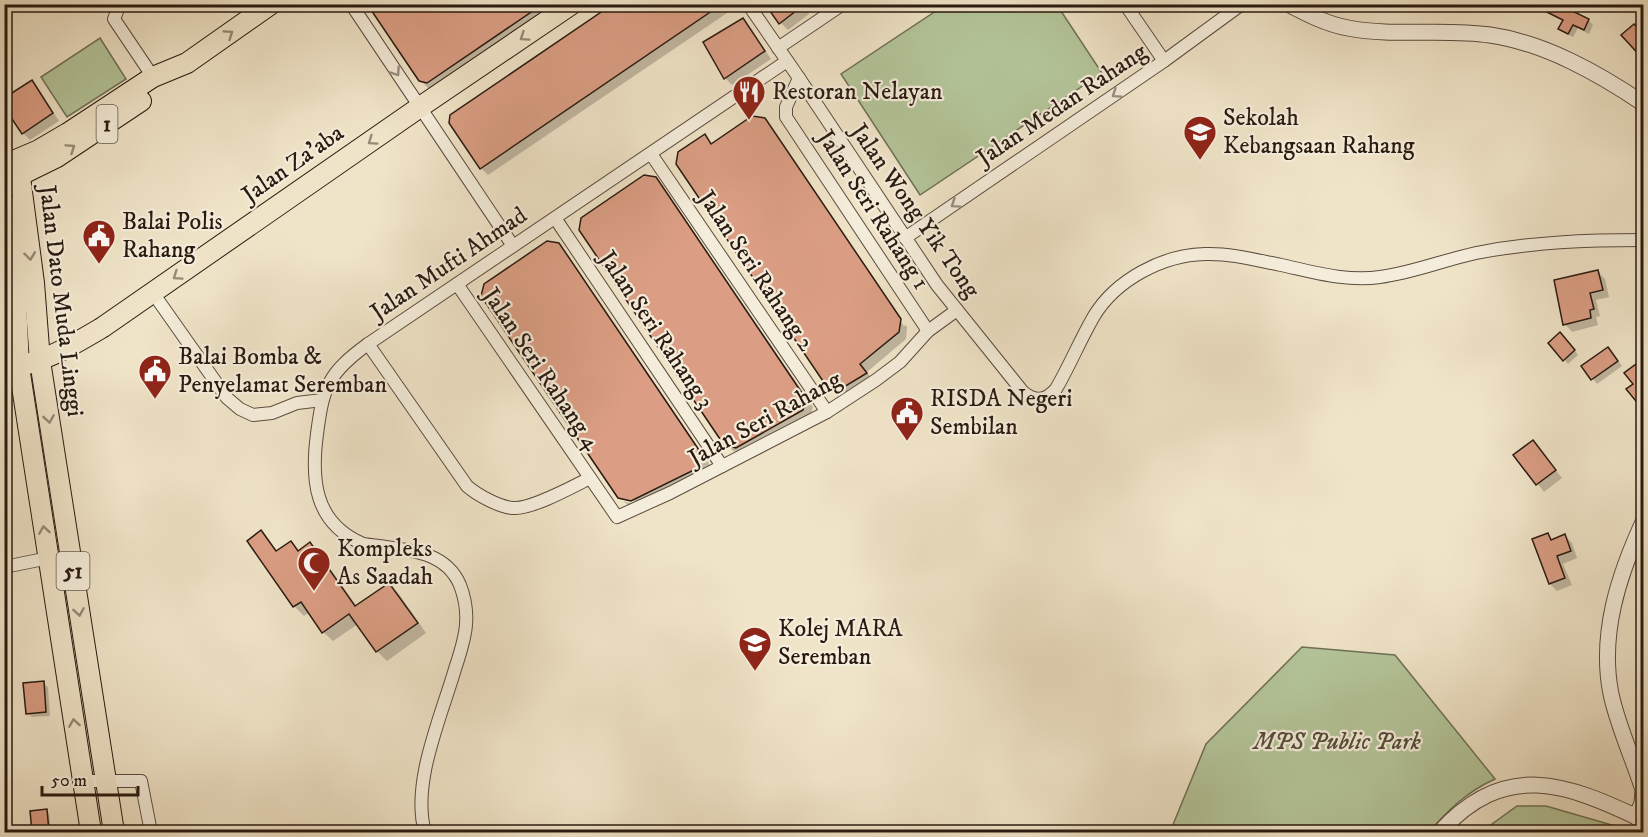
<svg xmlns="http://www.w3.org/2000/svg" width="1648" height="837" viewBox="0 0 1648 837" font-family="'IM FELL DW Pica',serif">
<rect width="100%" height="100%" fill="#f0e4c8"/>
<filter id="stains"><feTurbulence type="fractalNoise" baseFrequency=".00333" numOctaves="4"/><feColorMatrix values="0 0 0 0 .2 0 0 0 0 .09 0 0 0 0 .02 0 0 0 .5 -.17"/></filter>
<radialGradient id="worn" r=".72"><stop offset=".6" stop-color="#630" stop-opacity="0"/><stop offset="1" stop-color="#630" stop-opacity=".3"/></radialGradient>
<g fill="#b4c59a" stroke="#6e7056" stroke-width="1.5">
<polygon points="945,5 1057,5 1102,73 920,195 841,74"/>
<polygon points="100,38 126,79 67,117 41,77"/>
<path d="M1302,647L1395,655L1495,779C1468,791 1448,810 1429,832H1170L1206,744Z"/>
<polygon points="1517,806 1546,806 1636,832 1481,832"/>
</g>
<g fill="#0003">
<polygon points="369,4 560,4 435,89 428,88 420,80"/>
<polygon points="616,4 730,4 733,9 488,175 481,168"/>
<polygon points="802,4 809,14 788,30 781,23"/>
<polygon points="1555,4 1589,21 1593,25 1589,34 1578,28 1573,37 1565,33 1560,29 1564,22 1547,13 1542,9"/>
<polygon points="743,20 750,27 771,59 732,85 725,78 705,43"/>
<polygon points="32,82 39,90 59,121 30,140 23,133"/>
<polygon points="767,124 904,326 906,325 907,327 906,339 867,372 873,381 847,397 836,394 828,386 704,136 713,145"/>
<polygon points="655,179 663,186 813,407 810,418 744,454 733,451 725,444"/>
<polygon points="558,244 566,252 710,465 707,474 639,508 627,504 623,501 638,505 639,502 620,497"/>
<polygon points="1598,272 1605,279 1609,297 1596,300 1600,316 1596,317 1598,325 1572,332 1565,324"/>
<polygon points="1565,338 1578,355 1568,364 1564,359"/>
<polygon points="1612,353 1622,366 1597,384 1583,366"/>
<polygon points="1533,442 1562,478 1544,492 1515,455"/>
<polygon points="261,532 278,552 291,543 300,551 310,544 320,554 357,607 389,584 399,594 426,633 387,661 377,651 358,624 333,641 323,632 310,612 304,616 294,606"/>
<polygon points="1548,535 1554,541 1565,536 1572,543 1577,558 1563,564 1572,585 1557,591 1550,584"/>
<polygon points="43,683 48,687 50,716 32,717 27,713"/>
<polygon points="47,811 49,814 51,832 4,832 4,829 33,826"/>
</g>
<g fill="#db9e84" stroke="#291a11" stroke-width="1.5">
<polygon points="367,4 543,4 427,83 419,81"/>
<polygon points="613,4 722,4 480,169 449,123 450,115"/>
<polygon points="765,4 805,4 779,24"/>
<polygon points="1531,4 1558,4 1589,19 1584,30 1573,25 1568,34 1558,29 1563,20"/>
<polygon points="743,18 765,51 724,79 703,42"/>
<polygon points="1634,24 1644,35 1644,60 1621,35"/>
<polygon points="32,80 53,113 22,134 4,107 4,98"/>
<polygon points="752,116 765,118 901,319 899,332 860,364 867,373 839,390 827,387 676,164 678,152 705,134 711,144"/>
<polygon points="644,175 656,177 806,399 803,410 736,448 724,445 579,230 581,218"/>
<polygon points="547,241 559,243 703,456 700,467 631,501 618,498 481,296 484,284"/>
<polygon points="1598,270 1603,290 1590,293 1594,309 1590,310 1591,318 1563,325 1554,280"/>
<polygon points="1560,332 1575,350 1563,361 1548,343"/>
<polygon points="1608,347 1618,361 1591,380 1581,366"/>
<polygon points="1636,364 1644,373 1644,411 1626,389 1633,384 1624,373"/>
<polygon points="1533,440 1556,470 1536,485 1513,455"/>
<polygon points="261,530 276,551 291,541 298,551 310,542 355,606 389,583 418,623 376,652 349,614 322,633 301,602 293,607 247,541"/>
<polygon points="1548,533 1551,540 1565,534 1571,551 1557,556 1565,578 1549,584 1532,539"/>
<polygon points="44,681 46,712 26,714 23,683"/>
<polygon points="47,809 49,832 32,832 30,811"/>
</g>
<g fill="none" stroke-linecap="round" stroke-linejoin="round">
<g stroke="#5b4c3f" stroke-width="14">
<g id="minor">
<polyline points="120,4 114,19 153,77"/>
<polyline points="351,4 513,246"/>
<path d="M748,4L799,78L937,285L1023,392C1036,402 1045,401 1056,389C1070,365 1080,340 1094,316C1116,280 1162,255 1205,254C1230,253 1256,260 1281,265C1313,272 1347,282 1380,277C1412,273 1444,260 1476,253C1532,242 1587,240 1644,240"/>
<polyline points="1125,4 1164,61"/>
<polyline points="778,48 843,4"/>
<polyline points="799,78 786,107 786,117 928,331"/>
<polyline points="651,154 827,412"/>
<polyline points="555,218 722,466"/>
<polyline points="905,238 1164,61 1242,4"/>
<polyline points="457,284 617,517 670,493 827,412 876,380 900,362 928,331 957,310"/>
<polyline points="153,293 227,398 240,409 253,415 272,413 297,403 322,400"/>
<path d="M368,344L467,486C477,495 501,508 514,508C532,509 572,487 590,478"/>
<polyline points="4,567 49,558"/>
<polyline points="83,781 141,781 151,832"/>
<path d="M425,832C411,784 441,717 455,669C465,639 472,616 460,585C446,552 410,550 379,546C373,545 366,545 361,543C314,522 311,479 317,434C323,387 328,373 368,344L787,61"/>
</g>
</g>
<g stroke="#5b4c3f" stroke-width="17">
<g id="tertiary">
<path d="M1288,4C1307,14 1326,24 1348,28C1394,37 1443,28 1490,35C1545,43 1598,73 1644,104"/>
<path d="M1636,817L1642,803L1643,790C1633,758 1618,727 1611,694C1599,634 1619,574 1644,520"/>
<path d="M1440,832C1505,760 1566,783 1643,820"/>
</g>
</g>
<g stroke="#291a11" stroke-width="22">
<g id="trunk">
<polyline points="4,165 39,150 68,133 153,77 187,63 271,4"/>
<polyline points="20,177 34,283 40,361 114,832"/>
<polyline points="4,183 57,157 141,101"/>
<polyline points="17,206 13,235 19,367 91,832"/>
<path d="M4,369C42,364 71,346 103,327L420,107L572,4"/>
</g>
</g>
<use href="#minor" stroke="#f5eddb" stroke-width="12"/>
<use href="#tertiary" stroke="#f5eddb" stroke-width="15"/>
<use href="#trunk" stroke="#f0e4c8" stroke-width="20"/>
</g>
<defs><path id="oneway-chevron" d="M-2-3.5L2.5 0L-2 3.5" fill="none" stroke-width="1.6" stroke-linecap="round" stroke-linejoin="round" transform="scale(1.5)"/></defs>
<g stroke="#968976">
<use href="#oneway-chevron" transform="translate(229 34) rotate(-34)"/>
<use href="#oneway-chevron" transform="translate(524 37) rotate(146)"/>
<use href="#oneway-chevron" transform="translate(372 141) rotate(145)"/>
<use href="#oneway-chevron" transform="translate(71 148) rotate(-34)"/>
<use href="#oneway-chevron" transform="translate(30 256) rotate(83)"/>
<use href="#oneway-chevron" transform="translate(177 276) rotate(145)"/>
<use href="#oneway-chevron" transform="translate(49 419) rotate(81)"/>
<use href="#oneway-chevron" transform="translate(44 530) rotate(-99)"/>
<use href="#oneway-chevron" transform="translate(79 612) rotate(81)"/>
<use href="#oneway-chevron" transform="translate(74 723) rotate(-99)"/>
</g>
<g stroke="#998e80">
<use href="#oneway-chevron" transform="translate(396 72) rotate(56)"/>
<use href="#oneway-chevron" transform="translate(1116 94) rotate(146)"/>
<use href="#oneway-chevron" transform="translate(955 204) rotate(146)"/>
</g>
<defs>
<g id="restaurant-pin" transform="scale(1.725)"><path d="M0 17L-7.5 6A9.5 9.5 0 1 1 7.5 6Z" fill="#8f2418" stroke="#f5eddb"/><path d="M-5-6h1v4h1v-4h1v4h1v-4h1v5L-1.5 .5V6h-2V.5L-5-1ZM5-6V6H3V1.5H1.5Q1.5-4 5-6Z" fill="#fff"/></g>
<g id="school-pin" transform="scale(1.725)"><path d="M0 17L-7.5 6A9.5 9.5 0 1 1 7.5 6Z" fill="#8f2418" stroke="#f5eddb"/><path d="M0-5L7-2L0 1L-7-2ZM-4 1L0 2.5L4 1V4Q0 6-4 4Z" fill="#fff"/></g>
<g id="civic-pin" transform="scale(1.725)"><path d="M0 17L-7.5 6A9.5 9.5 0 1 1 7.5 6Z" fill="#8f2418" stroke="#f5eddb"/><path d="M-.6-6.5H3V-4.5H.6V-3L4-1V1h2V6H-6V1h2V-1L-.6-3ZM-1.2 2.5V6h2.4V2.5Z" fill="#fff"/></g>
<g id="mosque-pin" transform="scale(1.725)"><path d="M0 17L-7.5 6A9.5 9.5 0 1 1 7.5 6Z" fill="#8f2418" stroke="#f5eddb"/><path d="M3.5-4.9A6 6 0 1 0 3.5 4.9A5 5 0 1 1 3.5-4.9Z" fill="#fff"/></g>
<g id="university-pin" transform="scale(1.725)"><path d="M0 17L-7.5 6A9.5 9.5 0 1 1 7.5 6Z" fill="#8f2418" stroke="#f5eddb"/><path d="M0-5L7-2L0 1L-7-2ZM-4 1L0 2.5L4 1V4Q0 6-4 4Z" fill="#fff"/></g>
</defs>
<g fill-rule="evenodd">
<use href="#restaurant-pin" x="749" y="92"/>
<use href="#school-pin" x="1200" y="132"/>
<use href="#civic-pin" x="99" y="236"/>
<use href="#civic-pin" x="155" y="371"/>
<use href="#civic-pin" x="907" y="413"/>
<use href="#mosque-pin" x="314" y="563"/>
<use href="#university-pin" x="755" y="643"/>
</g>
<g text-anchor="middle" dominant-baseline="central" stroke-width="4.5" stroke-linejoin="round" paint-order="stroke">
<g fill="#f5eddb" stroke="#66594e" stroke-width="1.5">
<rect x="96.5" y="105" width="21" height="38" rx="4.5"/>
<rect x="56.5" y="552" width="33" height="38" rx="4.5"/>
</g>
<g font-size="22" font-weight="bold" fill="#291a11">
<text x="107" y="124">1</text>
<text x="73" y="571">51</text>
</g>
<g font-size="24" fill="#291a11" stroke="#f5eddb" text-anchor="start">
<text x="772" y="92">Restoran Nelayan</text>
<text x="1223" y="118">Sekolah<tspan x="1223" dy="28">Kebangsaan Rahang</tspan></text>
<text x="122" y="222">Balai Polis<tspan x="122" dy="28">Rahang</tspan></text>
<text x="178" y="357">Balai Bomba &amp;<tspan x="178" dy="28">Penyelamat Seremban</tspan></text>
<text x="930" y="399">RISDA Negeri<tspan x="930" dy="28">Sembilan</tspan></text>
<text x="337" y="549">Kompleks<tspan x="337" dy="28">As Saadah</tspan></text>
<text x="778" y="629">Kolej MARA<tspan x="778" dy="28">Seremban</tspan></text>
</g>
<g font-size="24" fill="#291a11" stroke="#f5eddb">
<text transform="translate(1062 105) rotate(-34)">Jalan Medan Rahang</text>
<text transform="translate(293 164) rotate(-35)">Jalan Za'aba</text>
<text transform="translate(873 210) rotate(57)">Jalan Seri Rahang 1</text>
<text transform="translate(915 211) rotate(55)">Jalan Wong Yik Tong</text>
<text transform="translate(449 264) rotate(-34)">Jalan Mufti Ahmad</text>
<text transform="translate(756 271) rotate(56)">Jalan Seri Rahang 2</text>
<text transform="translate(61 301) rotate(83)">Jalan Dato Muda Linggi</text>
<text transform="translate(656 330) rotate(56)">Jalan Seri Rahang 3</text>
<text transform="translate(541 369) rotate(56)">Jalan Seri Rahang 4</text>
<text transform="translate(765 419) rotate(-29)">Jalan Seri Rahang</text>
</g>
<g font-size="24" font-style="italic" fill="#534d3a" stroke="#f5eddb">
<text x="1337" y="742">MPS Public Park</text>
</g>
</g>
<rect width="1648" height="837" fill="none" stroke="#f0e4c8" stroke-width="24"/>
<rect x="6" y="6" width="1636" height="825" fill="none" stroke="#291a11" stroke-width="3"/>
<rect x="12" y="12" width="1624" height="813" fill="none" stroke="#291a11" stroke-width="1.5"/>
<path d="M42 786v9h96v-9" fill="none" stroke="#291a11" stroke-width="3"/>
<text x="51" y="786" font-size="18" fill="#291a11" stroke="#f5eddb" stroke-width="4.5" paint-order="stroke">50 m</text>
<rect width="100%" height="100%" filter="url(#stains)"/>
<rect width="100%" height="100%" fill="url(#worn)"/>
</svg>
